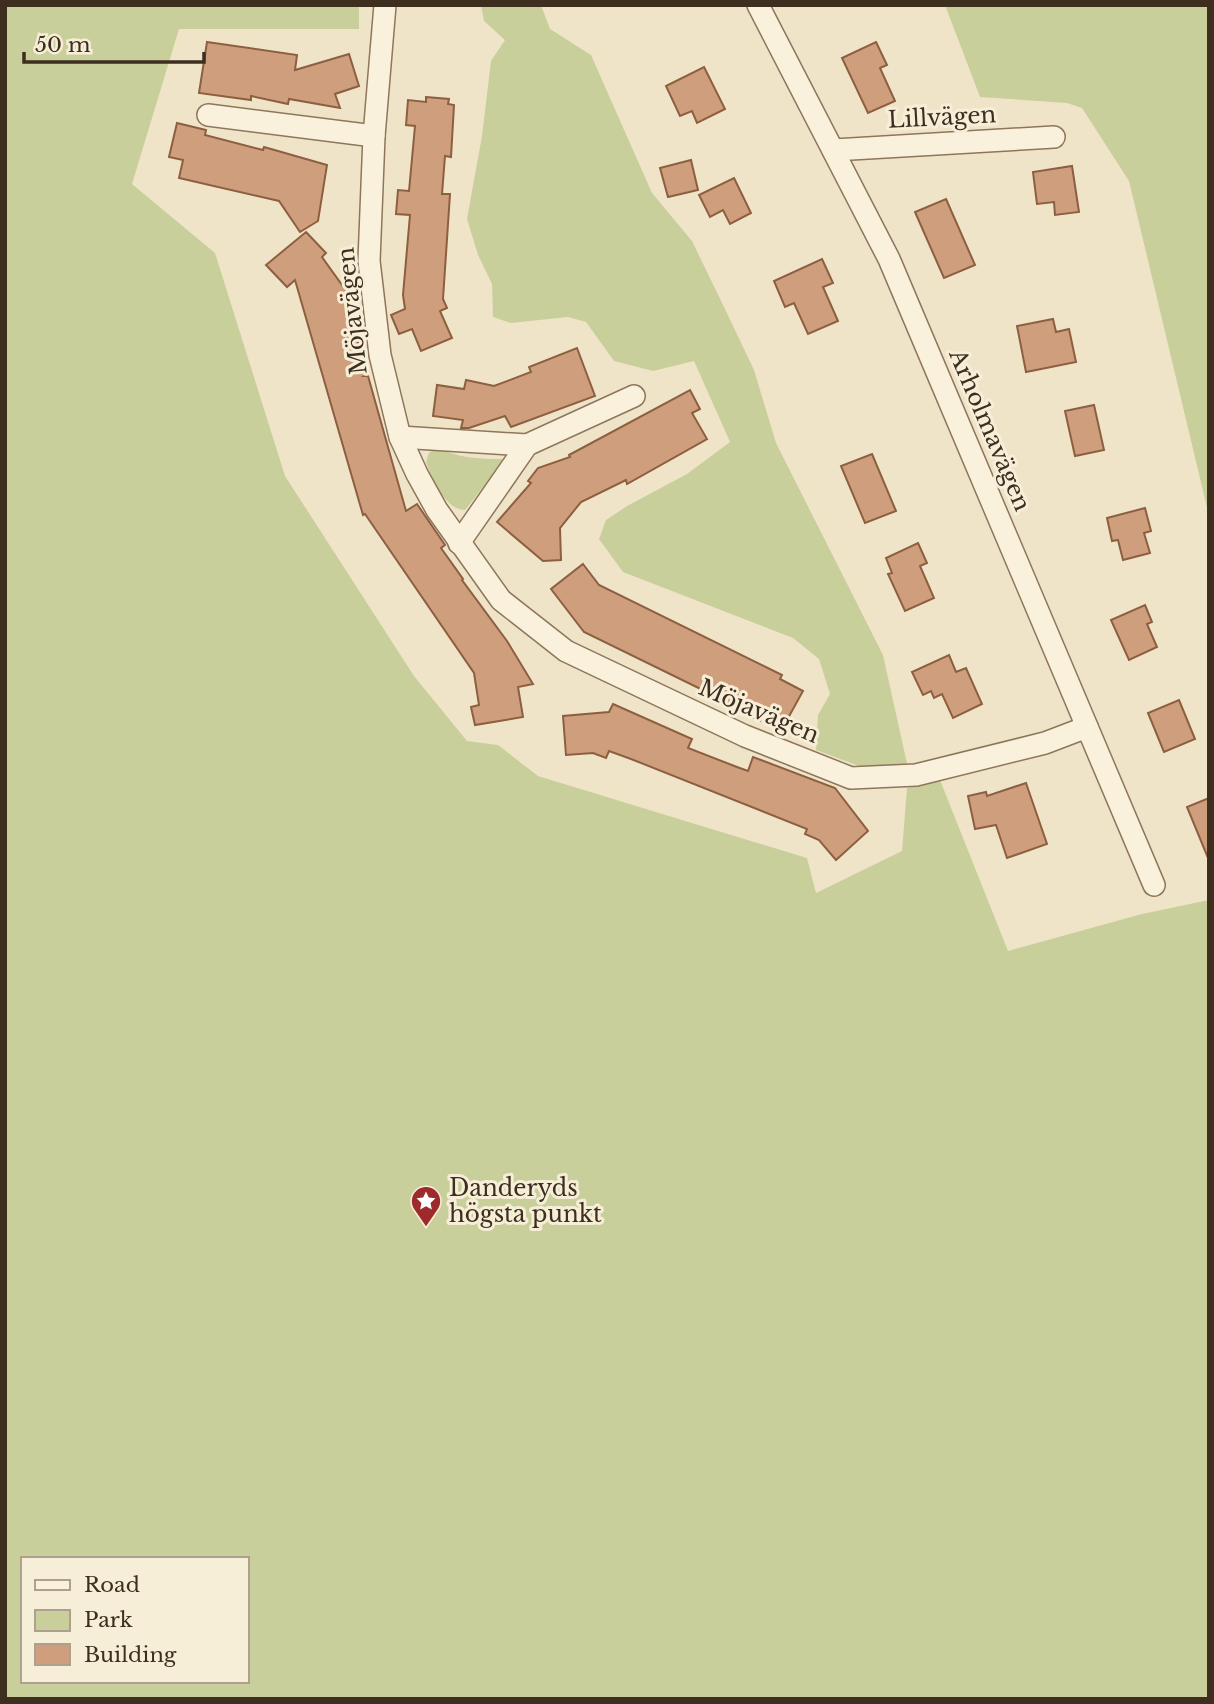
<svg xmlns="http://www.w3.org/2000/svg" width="1214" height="1704" viewBox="0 0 1214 1704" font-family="'Libre Baskerville',serif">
<rect width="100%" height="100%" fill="#f0e4c8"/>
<g fill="#c9cf9b" fill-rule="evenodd">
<path d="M5,5H359V29H179L132,184L215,253L285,476L414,676L467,741L498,745L538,776L807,858L816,893L902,851L907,788L940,780L1008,951L1142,914L1209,900V1699H5ZM23,1559H247V1681H23Z"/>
<polygon points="481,5 541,5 550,29 591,55 652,193 692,241 725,309 754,370 776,443 883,655 908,768 864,768 816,750 818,715 830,694 819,659 793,638 623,572 599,539 606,520 627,506 687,474 730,442 694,361 653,371 614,361 586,322 568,317 511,323 493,317 492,284 478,255 467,219 482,136 491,61 505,40 484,21"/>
<polygon points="945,5 1209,5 1209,516 1129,181 1082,108 1067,103 980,97"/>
<path d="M437,447C456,458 481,459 502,459V463L465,510C445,510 432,478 426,462L429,453Z"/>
</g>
<g fill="#cf9f7d" stroke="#8d5f41" stroke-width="2">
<polygon points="207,42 297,55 295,70 349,54 359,86 335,94 340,108 289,99 288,104 251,96 251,100 199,93"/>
<polygon points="876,42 887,65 880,68 895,101 868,113 842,58"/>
<polygon points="704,67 725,109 697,123 692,111 680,116 666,86"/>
<polygon points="426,97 449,99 448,104 454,105 451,157 445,156 442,194 450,194 443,299 447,308 440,311 452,338 421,351 412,329 399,334 391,315 405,309 403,295 410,215 396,214 398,190 409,191 415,126 406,125 408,100 426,102"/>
<polygon points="177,123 206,130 205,135 263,150 264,147 327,165 318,221 300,232 279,201 179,178 183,160 169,157"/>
<polygon points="691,160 698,190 668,197 660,168"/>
<polygon points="1072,166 1079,212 1055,215 1054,202 1037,204 1033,172"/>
<polygon points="734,178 751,213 730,224 723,210 710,217 699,195"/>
<polygon points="946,199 975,265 944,278 915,212"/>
<polygon points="306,232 326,253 322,257 347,292 360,334 356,335 367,374 364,376 368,376 406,511 417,504 445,545 441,548 463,579 462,580 507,641 533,684 518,687 523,717 475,725 471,707 479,705 474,673 365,514 363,515 295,280 287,287 266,265"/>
<polygon points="822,259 833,283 823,287 838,321 808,334 794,303 785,307 774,281"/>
<polygon points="1053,319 1056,332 1069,329 1076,362 1026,372 1017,326"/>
<polygon points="577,348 595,396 511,427 505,416 469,428 461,428 463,420 433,416 437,385 464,389 466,380 494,386 531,372 529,367"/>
<polygon points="690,390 700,409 692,413 707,439 627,484 626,480 581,502 560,528 561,560 543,561 497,522 531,483 528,481 538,468 570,457 569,455"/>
<polygon points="1094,405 1104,450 1075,456 1065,411"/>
<polygon points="872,454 896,511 865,523 841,466"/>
<polygon points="1145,508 1151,531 1144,533 1150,553 1123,560 1118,540 1112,541 1107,518"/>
<polygon points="918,543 927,563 920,566 934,598 905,611 888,574 892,573 886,558"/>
<polygon points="583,564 599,585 782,675 780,679 803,691 787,720 766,709 760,721 714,698 715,696 584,632 551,589"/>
<polygon points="1145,605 1152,622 1147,624 1157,647 1129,660 1111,620"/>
<polygon points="949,655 956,672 966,668 982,704 953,718 942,694 934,698 931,691 923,695 912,672"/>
<polygon points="1179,700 1195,739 1164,752 1148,713"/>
<polygon points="613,704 692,739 688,748 737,767 748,771 753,757 835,788 868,831 836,860 819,840 805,834 807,829 631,759 609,751 606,758 593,753 566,755 563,716 609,712"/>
<polygon points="1026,783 1047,844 1007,858 996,825 975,829 968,796 986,792 987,796"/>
<polygon points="1209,798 1209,858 1208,858 1187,807"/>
</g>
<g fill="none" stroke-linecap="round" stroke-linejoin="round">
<g stroke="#8d765c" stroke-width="24">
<g id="minor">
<polyline points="385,5 374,136 369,261 380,355 400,437 417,474 437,510 501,600 566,651 745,736 851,778 916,775 1045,743 1087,727"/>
<polyline points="758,5 889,259 1154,885"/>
<polyline points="208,115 374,136"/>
<polyline points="834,150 1054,137"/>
<polyline points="400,437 527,445"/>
<polyline points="459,543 527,445 634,396"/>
</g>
</g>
<use href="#minor" stroke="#faf1dc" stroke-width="21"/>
</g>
<defs>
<g id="sight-pin" transform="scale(1.575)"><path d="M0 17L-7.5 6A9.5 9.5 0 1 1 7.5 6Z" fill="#9e2a2b" stroke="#f7eed8"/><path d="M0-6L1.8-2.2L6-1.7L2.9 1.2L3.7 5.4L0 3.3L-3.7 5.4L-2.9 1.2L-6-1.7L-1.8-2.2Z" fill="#fff"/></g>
</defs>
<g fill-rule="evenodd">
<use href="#sight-pin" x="426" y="1201"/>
</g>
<g text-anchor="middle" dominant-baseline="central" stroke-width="6" stroke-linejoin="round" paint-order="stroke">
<g font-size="23" fill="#3d2e20" stroke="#f7eed8">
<text transform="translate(942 117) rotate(-3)">Lillvägen</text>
<text transform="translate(352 311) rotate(-96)">Möjavägen</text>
<text transform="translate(990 430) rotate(67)">Arholmavägen</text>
<text transform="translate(759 711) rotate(23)">Möjavägen</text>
</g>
<g font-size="23" fill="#3d2e20" stroke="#f7eed8" text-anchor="start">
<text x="449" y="1188">Danderyds<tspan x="449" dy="26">högsta punkt</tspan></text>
</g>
</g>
<rect width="1214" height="1704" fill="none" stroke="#3d2e20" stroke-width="14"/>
<rect x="21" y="1557" width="228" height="126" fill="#f7eed8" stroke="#ada18e" stroke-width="2"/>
<rect x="35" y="1580" width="35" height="10" fill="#faf1dc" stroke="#ada18e" stroke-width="2"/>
<text x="84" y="1592" font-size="21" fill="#3d2e20">Road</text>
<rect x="35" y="1610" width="35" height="21" fill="#c9cf9b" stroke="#ada18e" stroke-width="2"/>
<text x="84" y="1627" font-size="21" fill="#3d2e20">Park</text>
<rect x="35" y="1644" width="35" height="21" fill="#cf9f7d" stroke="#ada18e" stroke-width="2"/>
<text x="84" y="1662" font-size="21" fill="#3d2e20">Building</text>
<path d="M24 52v10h180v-10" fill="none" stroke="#3d2e20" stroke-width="3.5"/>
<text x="35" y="52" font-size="21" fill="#3d2e20" stroke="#f7eed8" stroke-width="5" paint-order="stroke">50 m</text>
</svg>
